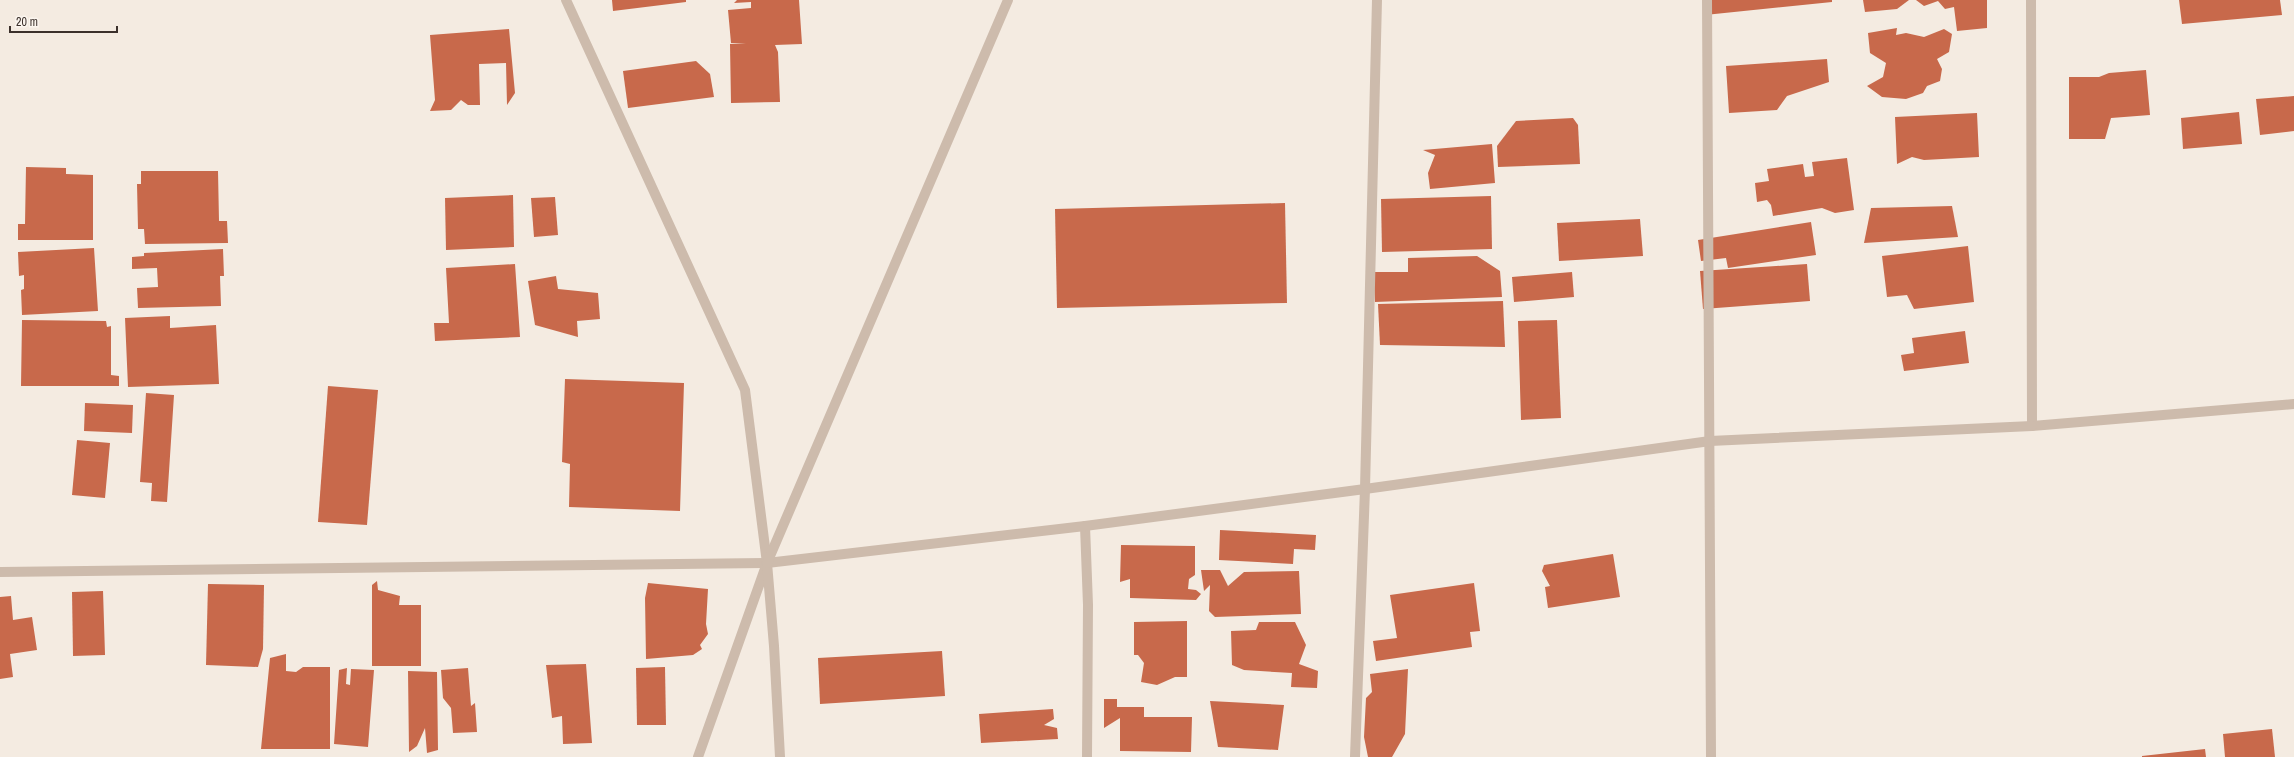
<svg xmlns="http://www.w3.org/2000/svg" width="2294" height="757" viewBox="0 0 2294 757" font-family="'Archivo Narrow',sans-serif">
<rect width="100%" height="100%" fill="#f4ebe1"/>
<g fill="#c8694b">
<polygon points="612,0 686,0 686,2 613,11"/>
<polygon points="737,0 799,0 802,44 775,45 778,52 780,102 731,103 730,44 746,43 731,43 728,10 751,8 751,2 734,3"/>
<polygon points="1703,0 1832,0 1832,2 1705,15"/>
<polygon points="1863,0 1909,0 1897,9 1865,12"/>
<polygon points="1916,0 1987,0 1987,28 1957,31 1954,7 1945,9 1938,1 1924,6"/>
<polygon points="2179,0 2280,0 2282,15 2182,24"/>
<polygon points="1897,28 1896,35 1906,33 1924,37 1944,29 1952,34 1949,52 1937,59 1942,69 1940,81 1927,86 1923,93 1906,99 1882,97 1867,86 1883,77 1886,63 1870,53 1868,33"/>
<polygon points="509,29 515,93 507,105 506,63 479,64 480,105 468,105 461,100 451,110 430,111 435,100 430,35"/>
<polygon points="1827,59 1829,82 1787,96 1777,110 1729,113 1726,66"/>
<polygon points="696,61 710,74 714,97 628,108 623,71"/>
<polygon points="2146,70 2150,115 2111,118 2105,139 2069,139 2069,77 2099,77 2109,73"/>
<polygon points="2294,96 2294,131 2260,135 2256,99"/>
<polygon points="2239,112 2242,144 2183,149 2181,118"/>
<polygon points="1977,113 1979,157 1924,160 1912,157 1897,164 1895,117"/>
<polygon points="1573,118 1578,125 1580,164 1498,167 1497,146 1516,121"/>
<polygon points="1492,144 1495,183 1430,189 1428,173 1435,155 1423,150"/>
<polygon points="1847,158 1854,210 1835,213 1822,208 1773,216 1771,205 1767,200 1757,202 1755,183 1769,181 1767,169 1803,164 1805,177 1814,176 1812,162"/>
<polygon points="26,167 66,168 66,174 93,175 93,240 18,240 18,224 25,224"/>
<polygon points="141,171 218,171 219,221 227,221 228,243 145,244 144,229 138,229 137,184 141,184"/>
<polygon points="513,195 514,247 446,250 445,198"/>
<polygon points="1491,196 1492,249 1382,252 1381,199"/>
<polygon points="555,197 558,235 534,237 531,198"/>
<polygon points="1285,203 1287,303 1057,308 1055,209"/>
<polygon points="1952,206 1958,237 1864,243 1871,208"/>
<polygon points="1640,219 1643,256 1559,261 1557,223"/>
<polygon points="1811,222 1816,255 1728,268 1726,258 1701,261 1698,240"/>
<polygon points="1968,246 1974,302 1914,309 1907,295 1887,297 1882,256"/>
<polygon points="94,248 98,311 22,315 21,290 24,289 24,275 19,276 18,252"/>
<polygon points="223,249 224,276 220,276 221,306 138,308 137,288 158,287 157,268 132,269 132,257 144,256 144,253"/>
<polygon points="1477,256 1500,271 1502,297 1375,302 1373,272 1408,272 1408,258"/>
<polygon points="515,264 520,337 435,341 434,323 449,323 446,268"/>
<polygon points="1807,264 1810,301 1703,309 1700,271"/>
<polygon points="1572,272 1574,297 1514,302 1512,277"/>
<polygon points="556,276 558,289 598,293 600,319 577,321 578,337 535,325 528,281"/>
<polygon points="1503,301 1505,347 1380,345 1378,304"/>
<polygon points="170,316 170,328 216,325 219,384 128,387 125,318"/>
<polygon points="22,320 106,321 107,327 111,326 111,375 119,376 119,386 21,386"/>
<polygon points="1557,320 1561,418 1521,420 1518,321"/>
<polygon points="1965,331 1969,363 1904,371 1901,355 1914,353 1912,338"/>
<polygon points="565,379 684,383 680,511 569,507 570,464 562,462"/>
<polygon points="328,386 378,390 367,525 318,522"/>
<polygon points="146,393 174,395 167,502 151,501 152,483 140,482"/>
<polygon points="85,403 133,405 132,433 84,431"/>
<polygon points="77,440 110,443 105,498 72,495"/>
<polygon points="1220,530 1316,535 1315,550 1294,549 1293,564 1219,560"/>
<polygon points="1121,545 1195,546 1195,575 1189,579 1188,589 1196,590 1201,594 1196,600 1130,598 1130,579 1120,582"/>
<polygon points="1613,554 1620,597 1548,608 1545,587 1550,586 1542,571 1544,565"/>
<polygon points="1201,570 1220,570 1228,586 1244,572 1299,571 1301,614 1215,617 1209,611 1210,585 1204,591"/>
<polygon points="377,581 378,590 400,596 399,605 421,605 421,666 372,666 372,585"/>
<polygon points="648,583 708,589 706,624 708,634 700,645 702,649 693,655 646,659 645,598"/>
<polygon points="1474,583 1480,631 1470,632 1472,647 1376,661 1373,641 1397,638 1390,595"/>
<polygon points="208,584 264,585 263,649 258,667 206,665"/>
<polygon points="103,591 105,655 73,656 72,592"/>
<polygon points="11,596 13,620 32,617 37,650 10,654 13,677 0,679 0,597"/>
<polygon points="1187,621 1187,677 1175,677 1157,685 1141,682 1144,663 1138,655 1134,655 1134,622"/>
<polygon points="1259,622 1295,622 1306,645 1299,664 1318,671 1317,688 1291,687 1292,673 1244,670 1232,665 1231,631 1256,630"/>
<polygon points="942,651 945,696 820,704 818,658"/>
<polygon points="286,654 286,671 296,672 303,667 330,667 330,749 261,749 270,658"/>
<polygon points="586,664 592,743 563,744 562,716 552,718 546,665"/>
<polygon points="665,667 666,725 637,725 636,668"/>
<polygon points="347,668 346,684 350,685 351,669 374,670 368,747 334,744 339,670"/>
<polygon points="468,668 471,706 475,703 477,732 453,733 451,708 443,698 441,670"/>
<polygon points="1408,669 1405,734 1392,757 1368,757 1364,737 1366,698 1372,692 1370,674"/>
<polygon points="408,671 437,672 438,750 427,753 425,728 417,746 409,752"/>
<polygon points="1104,699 1117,699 1117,707 1144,707 1144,717 1192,717 1191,752 1120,751 1120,718 1104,728"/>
<polygon points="1210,701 1284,705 1278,750 1218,747"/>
<polygon points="1053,709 1054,719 1044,725 1057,728 1058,739 981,743 979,714"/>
<polygon points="2272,729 2275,757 2225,757 2223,734"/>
<polygon points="2205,749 2206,757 2142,757 2142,756"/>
</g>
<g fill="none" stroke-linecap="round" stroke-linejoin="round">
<g stroke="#cdbbac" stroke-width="10">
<polyline points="1707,0 1711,757"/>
<polyline points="2031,0 2032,426 2294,404"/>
<polyline points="1085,526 1088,605 1087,757"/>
<polyline points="0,572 767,563 1085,526 1365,489 1710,441 2032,426"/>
<polyline points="698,757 767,563"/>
<polyline points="1355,757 1365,489 1377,0"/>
</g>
<g stroke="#cdbbac" stroke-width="10">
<polyline points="566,0 745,390 767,563 774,646 780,757"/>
<polyline points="767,563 1008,0"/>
</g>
</g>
<path d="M10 26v6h107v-6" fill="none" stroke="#3b302b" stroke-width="2"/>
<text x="16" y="26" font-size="12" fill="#3b302b" stroke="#fbf5ee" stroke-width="3" paint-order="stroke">20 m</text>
</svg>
